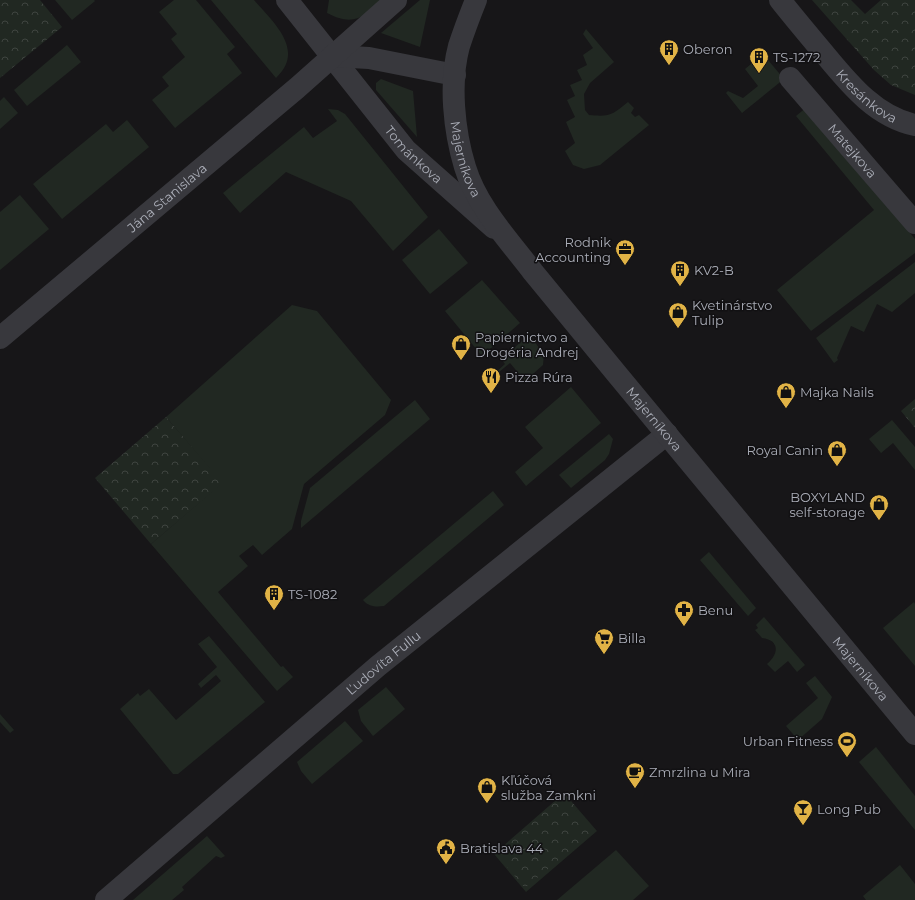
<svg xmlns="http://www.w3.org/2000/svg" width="915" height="900" viewBox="0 0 915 900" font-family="Montserrat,sans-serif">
<defs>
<pattern id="forest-crowns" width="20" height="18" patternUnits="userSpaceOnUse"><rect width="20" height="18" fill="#212822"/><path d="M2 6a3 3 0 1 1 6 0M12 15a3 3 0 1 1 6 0" fill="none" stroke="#3f4440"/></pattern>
</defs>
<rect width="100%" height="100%" fill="#171618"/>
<g fill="#212822">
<polygon points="55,0 94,0 95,1 72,20"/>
<polygon points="174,0 196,0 235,47 227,54 242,73 175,128 152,100 169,86 162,77 185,57 171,39 177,34 159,12"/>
<path d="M211,0H254C273,22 306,50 276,78Z"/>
<path d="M329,0H383C363,17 354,27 327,13Z"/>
<polygon points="420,0 430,0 420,47 381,33"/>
<path d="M586,29L614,62L590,83L584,94L585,110L589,115C610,117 612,115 628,102L634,108L631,113L635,117L639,115L649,125L600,165L584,169L573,165L565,151L575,143L566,122L575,117L567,100L575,96L570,85L582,80L577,70L587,65L583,55L593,48L583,34Z"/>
<polygon points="67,45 81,62 27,106 14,90"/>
<polygon points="763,54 784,79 742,113 726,93 728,91 743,98 758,86 745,69"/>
<polygon points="381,79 413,91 417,137 376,90 376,83"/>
<polygon points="4,97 18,113 0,129 0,101"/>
<polygon points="807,107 915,239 915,253 811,331 777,290 874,210 796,116"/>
<polygon points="328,109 338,110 345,114 428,217 393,251 351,201 286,172 240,213 223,193 304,127 313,138 337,121"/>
<polygon points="127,120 149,147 62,219 33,184 106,124 113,132"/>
<polygon points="20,195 49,229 0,270 0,212"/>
<polygon points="439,229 468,263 430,294 402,260"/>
<polygon points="915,262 915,293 892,312 877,304 864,332 851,326 837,358 838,360 834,363 816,338"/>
<polygon points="482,280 520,323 482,356 445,311"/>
<polygon points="292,305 317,311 391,400 385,415 304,484 292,529 262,555 253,545 239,556 248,566 218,592 281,667 283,666 293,677 277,691 151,544 222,483 166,417"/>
<polygon points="529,335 544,354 543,365 525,381 510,363 487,382 486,381 505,364 501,359"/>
<polygon points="571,387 601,423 526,486 515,472 543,448 525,427"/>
<polygon points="415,400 430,419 301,528 301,521 310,488"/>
<polygon points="892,420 915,447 915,470 893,443 881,453 869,439"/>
<polygon points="609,434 613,439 609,454 605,460 571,488 559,475"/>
<path d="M493,491L504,505L384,606C376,607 369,607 363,600Z"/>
<polygon points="709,552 756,608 748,616 700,560"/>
<polygon points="914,602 915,604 915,666 883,628"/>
<path d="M764,617L805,665L797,672L788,661L775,672L767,664C779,654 780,640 762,638L755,630L758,628L756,625Z"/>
<polygon points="209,636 265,702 178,774 173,774 120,709 138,693 140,696 149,689 176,720 221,681 216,675 201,688 198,684 217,667 198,644"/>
<polygon points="815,676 832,697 822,719 798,740 786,726 818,698 806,683"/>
<polygon points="386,687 405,709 373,736 361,721 358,710"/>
<polygon points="0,714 14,730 10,733 0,722"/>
<polygon points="345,721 363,741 312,784 301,771 297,762"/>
<polygon points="876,747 915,796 915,830 859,762"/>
<polygon points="578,809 597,831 526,892 494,854 591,832 574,812"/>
<polygon points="207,836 225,856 221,858 216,856 182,887 184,890 172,900 133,900"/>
<polygon points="616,850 649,886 633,900 557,900"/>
<polygon points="900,865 915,884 915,900 866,900 863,896"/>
</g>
<g fill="url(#forest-crowns)">
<polygon points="0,0 40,0 62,27 0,78"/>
<polygon points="812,0 851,0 865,14 881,0 915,0 915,95 891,85 874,70"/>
<polygon points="915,399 915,428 901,411"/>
<polygon points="166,417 223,483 151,544 95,478"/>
<polygon points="564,793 578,809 575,812 592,832 525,888 495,853"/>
</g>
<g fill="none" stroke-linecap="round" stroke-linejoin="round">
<path stroke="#38383d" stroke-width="22" id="s1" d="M790,78L915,223"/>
<g stroke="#38383d" stroke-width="22">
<path id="s2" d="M287,0L406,150L494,228"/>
<path id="s3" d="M780,0C795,19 811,38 827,57C851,86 877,117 915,125"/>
<polyline points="332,56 369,58 455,75"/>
<path id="s4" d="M0,338L297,88L396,0"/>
<path id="s5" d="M106,900L378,666L667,434"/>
</g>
<path stroke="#38383d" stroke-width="22" id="s6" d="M476,0C470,15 464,31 459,46C449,83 454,131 465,167C477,207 508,239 533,272C561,306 588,339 616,373C716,493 815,614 915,734"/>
</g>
<defs>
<g id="building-pin" transform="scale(1)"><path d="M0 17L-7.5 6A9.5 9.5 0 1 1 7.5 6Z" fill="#e1b346" stroke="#121113"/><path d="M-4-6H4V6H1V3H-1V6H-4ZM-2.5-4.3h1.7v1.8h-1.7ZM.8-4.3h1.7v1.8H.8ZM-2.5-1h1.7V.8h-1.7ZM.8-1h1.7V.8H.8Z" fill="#111"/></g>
<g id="office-pin" transform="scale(1)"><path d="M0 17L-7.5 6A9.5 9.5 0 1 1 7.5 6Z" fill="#e1b346" stroke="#121113"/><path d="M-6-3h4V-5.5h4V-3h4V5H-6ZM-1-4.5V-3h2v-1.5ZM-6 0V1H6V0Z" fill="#111"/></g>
<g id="shop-pin" transform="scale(1)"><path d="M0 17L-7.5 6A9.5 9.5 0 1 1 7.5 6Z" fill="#e1b346" stroke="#121113"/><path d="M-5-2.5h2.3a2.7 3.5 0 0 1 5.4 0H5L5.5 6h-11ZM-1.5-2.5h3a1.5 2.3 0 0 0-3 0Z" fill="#111"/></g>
<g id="restaurant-pin" transform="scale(1)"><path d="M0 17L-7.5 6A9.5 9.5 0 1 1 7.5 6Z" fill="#e1b346" stroke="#121113"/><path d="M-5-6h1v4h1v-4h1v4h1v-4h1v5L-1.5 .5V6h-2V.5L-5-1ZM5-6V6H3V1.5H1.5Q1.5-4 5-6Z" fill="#111"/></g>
<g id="pharmacy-pin" transform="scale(1)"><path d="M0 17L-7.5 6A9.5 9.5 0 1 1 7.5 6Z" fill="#e1b346" stroke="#121113"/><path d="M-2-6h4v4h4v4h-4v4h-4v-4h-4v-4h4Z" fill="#111"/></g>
<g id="supermarket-pin" transform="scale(1)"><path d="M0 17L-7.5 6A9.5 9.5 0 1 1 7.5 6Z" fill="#e1b346" stroke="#121113"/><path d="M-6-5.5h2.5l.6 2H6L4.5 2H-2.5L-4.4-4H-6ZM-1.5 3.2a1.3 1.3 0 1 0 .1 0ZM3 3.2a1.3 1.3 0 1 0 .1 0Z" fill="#111"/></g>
<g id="stadium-pin" transform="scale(1)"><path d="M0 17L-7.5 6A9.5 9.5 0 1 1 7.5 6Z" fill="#e1b346" stroke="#121113"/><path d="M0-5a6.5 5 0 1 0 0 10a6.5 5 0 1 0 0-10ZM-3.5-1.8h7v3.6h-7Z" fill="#111"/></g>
<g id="cafe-pin" transform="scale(1)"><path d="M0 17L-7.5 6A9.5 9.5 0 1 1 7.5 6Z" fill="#e1b346" stroke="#121113"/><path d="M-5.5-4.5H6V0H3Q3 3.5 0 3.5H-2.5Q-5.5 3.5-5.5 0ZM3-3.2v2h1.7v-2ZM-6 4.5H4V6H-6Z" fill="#111"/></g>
<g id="bar-pin" transform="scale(1)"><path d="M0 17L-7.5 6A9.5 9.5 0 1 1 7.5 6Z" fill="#e1b346" stroke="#121113"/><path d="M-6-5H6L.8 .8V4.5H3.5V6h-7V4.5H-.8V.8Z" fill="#111"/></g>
<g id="civic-pin" transform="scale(1)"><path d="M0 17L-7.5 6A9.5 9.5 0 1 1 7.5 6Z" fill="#e1b346" stroke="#121113"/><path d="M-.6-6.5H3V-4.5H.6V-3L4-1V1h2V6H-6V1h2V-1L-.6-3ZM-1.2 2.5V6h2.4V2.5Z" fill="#111"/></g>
</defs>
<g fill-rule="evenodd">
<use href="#building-pin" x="669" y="49"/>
<use href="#building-pin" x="759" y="57"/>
<use href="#office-pin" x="625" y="249"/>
<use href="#building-pin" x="680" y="270"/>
<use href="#shop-pin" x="678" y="312"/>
<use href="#shop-pin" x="461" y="344"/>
<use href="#restaurant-pin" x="491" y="377"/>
<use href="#shop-pin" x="786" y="392"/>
<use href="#shop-pin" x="837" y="450"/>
<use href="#shop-pin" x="879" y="504"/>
<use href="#building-pin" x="274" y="594"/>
<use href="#pharmacy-pin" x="684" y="610"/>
<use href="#supermarket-pin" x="604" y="638"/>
<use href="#stadium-pin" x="847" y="741"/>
<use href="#cafe-pin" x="635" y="772"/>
<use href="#shop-pin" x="487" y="787"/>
<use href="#bar-pin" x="803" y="809"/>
<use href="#civic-pin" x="446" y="848"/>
</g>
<g text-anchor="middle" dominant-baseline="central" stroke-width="3" stroke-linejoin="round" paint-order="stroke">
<g font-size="13" fill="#aaadb7" stroke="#121113" text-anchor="start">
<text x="683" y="49">Oberon</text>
<text x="773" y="57">TS-1272</text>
<text x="611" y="242" text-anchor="end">Rodnik<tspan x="611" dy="15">Accounting</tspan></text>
<text x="694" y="270">KV2-B</text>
<text x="692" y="305">Kvetinárstvo<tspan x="692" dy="15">Tulip</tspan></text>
<text x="475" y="337">Papiernictvo a<tspan x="475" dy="15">Drogéria Andrej</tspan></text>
<text x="505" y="377">Pizza Rúra</text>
<text x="800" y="392">Majka Nails</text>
<text x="823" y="450" text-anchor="end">Royal Canin</text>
<text x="865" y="497" text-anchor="end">BOXYLAND<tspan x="865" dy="15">self-storage</tspan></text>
<text x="288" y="594">TS-1082</text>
<text x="698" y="610">Benu</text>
<text x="618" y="638">Billa</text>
<text x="833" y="741" text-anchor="end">Urban Fitness</text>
<text x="649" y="772">Zmrzlina u Mira</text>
<text x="501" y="780">Kľúčová<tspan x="501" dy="15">služba Zamkni</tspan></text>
<text x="817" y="809">Long Pub</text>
<text x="460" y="848">Bratislava 44</text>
</g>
<g font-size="13" fill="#aaadb7" stroke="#121113">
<text stroke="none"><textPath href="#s3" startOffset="130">Kresánkova</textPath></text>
<text stroke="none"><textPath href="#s1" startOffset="96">Matejkova</textPath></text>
<text stroke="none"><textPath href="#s2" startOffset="200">Tománkova</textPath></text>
<text stroke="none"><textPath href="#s6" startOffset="164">Majerníkova</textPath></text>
<text stroke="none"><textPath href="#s4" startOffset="218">Jána Stanislava</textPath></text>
<text stroke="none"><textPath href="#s6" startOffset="488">Majerníkova</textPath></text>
<text stroke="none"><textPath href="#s5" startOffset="365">Ľudovíta Fullu</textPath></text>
<text stroke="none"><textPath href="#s6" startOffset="812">Majerníkova</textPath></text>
</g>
</g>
</svg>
